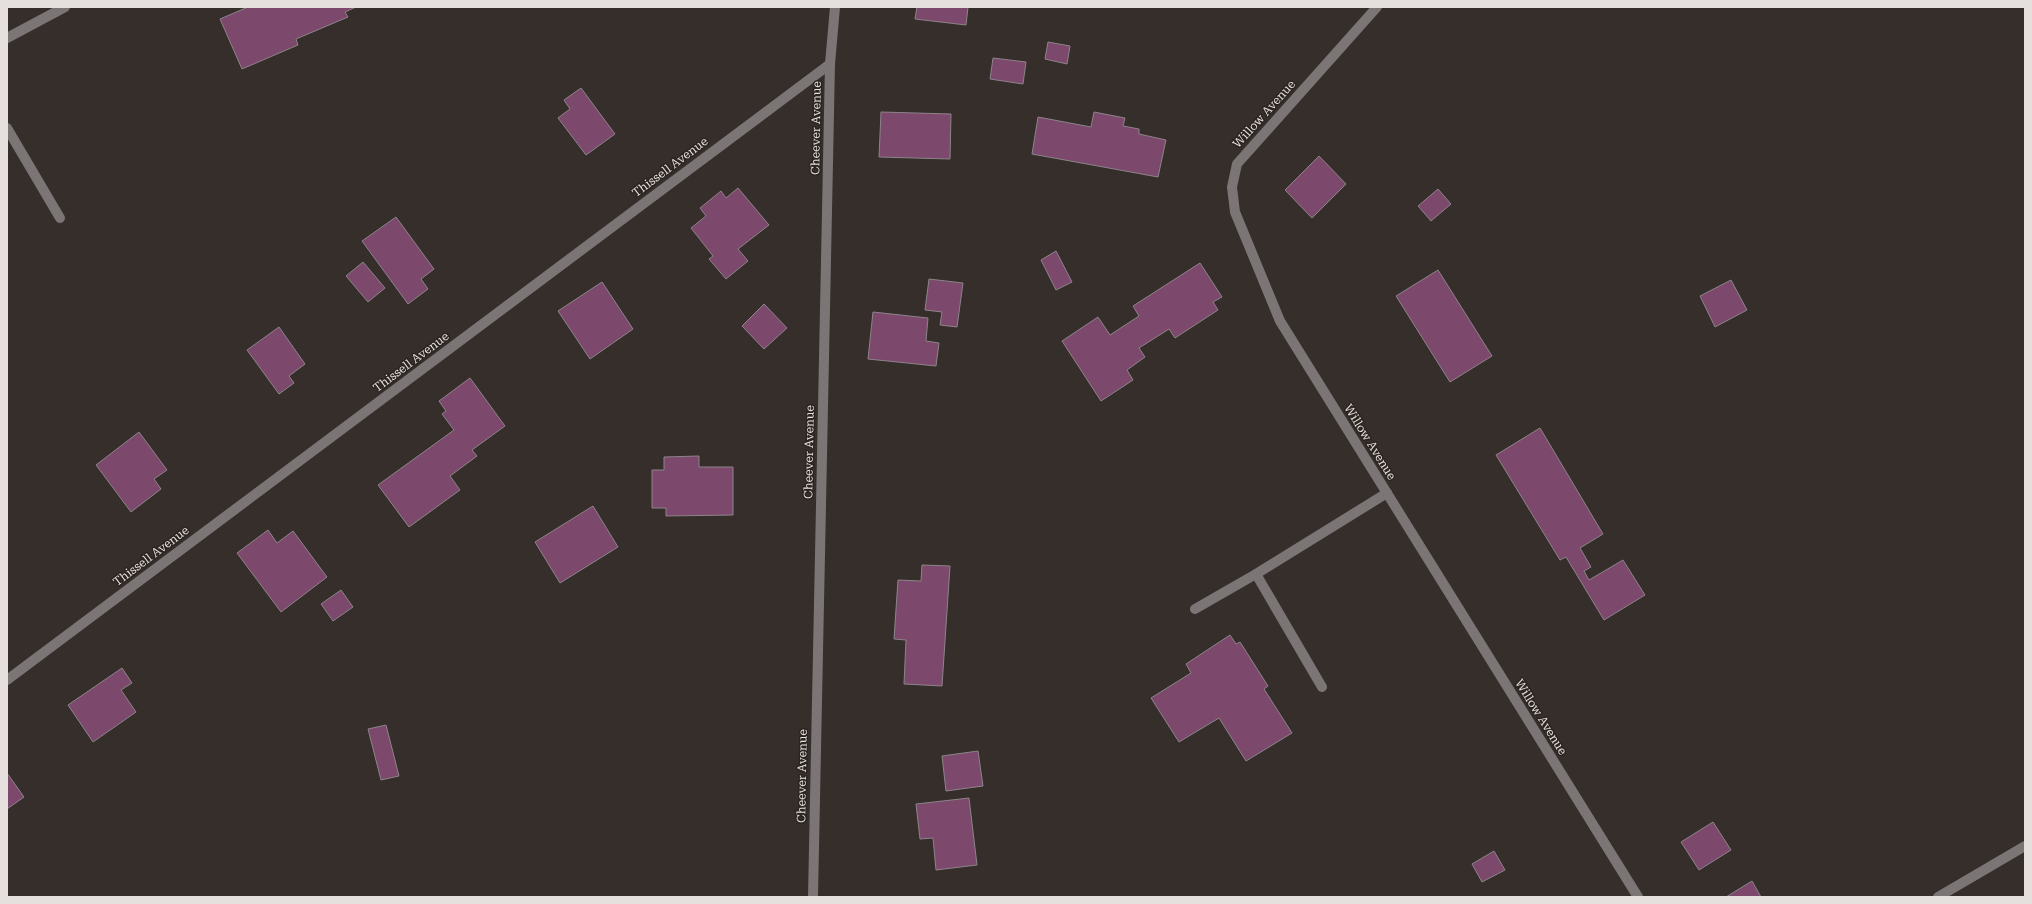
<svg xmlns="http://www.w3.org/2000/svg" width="2032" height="904" viewBox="0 0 2032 904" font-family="'Roboto Serif',serif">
<rect width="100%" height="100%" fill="#352e2a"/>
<g fill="#7c496c" stroke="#8d848a">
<polygon points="248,7 356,7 345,12 348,17 296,39 298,45 242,69 220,19"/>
<polygon points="917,7 968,7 966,25 915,19"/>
<polygon points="1048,42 1070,46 1067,64 1045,59"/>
<polygon points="993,58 1026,62 1023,84 990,79"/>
<polygon points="581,88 615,134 586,155 558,118 570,109 564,100"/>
<polygon points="881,112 951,114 950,159 879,157"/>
<polygon points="1094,112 1125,118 1123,126 1139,129 1139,134 1166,140 1158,177 1032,154 1038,117 1091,127"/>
<polygon points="1319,156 1346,184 1312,218 1285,190"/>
<polygon points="738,188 769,225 738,249 748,261 726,279 709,259 713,256 691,228 706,216 700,208 721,191 726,198"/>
<polygon points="1438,189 1451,204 1431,221 1418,206"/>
<polygon points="396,217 434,269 421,279 428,289 408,304 362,241"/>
<polygon points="1056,251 1072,282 1056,290 1041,260"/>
<polygon points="363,262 385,288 368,302 346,276"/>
<polygon points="1200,263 1222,297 1213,302 1218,310 1175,338 1169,329 1139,348 1145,357 1127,370 1133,380 1101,401 1062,341 1098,317 1110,335 1139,316 1133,306"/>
<polygon points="1438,270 1492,356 1450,382 1396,296"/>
<polygon points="929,279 963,283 957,327 940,325 942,312 925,310"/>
<polygon points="1731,280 1747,310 1715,327 1700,296"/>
<polygon points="602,282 633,329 590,359 558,311"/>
<polygon points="764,304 787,328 764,349 742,326"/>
<polygon points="873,312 928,318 926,341 939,343 936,366 868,359"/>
<polygon points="279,327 305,364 289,376 294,383 279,394 247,350"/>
<polygon points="470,378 505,426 472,450 477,456 450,476 460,490 409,527 378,485 454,430 442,414 446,411 439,401"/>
<polygon points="1540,428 1603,534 1580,548 1591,567 1584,571 1589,580 1623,560 1645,595 1604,620 1566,557 1560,560 1496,455"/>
<polygon points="139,432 167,470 154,479 161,489 131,512 96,465"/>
<polygon points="699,456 699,467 733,467 733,515 666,516 666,508 652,508 652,470 664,470 664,457"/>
<polygon points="593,506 618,547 560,583 535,542"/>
<polygon points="268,530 277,543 293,531 327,577 281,612 237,553"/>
<polygon points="922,565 950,566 942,686 904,684 906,640 894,639 898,580 921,581"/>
<polygon points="341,590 353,607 333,621 321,604"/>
<polygon points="1230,635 1236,644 1240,642 1268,686 1264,689 1292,733 1246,761 1219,718 1179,742 1151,698 1191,673 1186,664"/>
<polygon points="122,668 132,683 121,690 136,712 93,742 68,705"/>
<polygon points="386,725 399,776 381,780 368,729"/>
<polygon points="978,751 983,786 946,791 942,756"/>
<polygon points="7,773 24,797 7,809"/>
<polygon points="969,798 977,865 936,870 933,838 920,839 916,804"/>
<polygon points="1713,822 1731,850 1699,870 1681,842"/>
<polygon points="1494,851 1505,870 1482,882 1472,864"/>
<polygon points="1752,881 1761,897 1726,897"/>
</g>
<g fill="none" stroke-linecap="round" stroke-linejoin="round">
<g stroke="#7b7675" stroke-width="10">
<polyline points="1377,7 1237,164 1232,187 1235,212 1280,321 1638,897"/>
<polyline points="7,38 65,7"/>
<polyline points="7,128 60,218"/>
<polyline points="1256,574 1322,687"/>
<polyline points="1195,609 1256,574 1387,493"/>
<polyline points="7,680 830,64"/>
<polyline points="813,897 830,64 835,7"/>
<polyline points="1938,897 2025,846"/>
</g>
</g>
<g text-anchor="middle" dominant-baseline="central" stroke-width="3" stroke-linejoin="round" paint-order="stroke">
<g font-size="12" fill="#e5e0dd" stroke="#2b2420">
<text transform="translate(1264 114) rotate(-48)">Willow Avenue</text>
<text transform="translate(816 128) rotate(-89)">Cheever Avenue</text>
<text transform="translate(670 167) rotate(-37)">Thissell Avenue</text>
<text transform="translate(411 362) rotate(-37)">Thissell Avenue</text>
<text transform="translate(1370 442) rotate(58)">Willow Avenue</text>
<text transform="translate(809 452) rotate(-89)">Cheever Avenue</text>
<text transform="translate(151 556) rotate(-37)">Thissell Avenue</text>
<text transform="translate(1541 717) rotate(58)">Willow Avenue</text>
<text transform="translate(802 776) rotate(-89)">Cheever Avenue</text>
</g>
</g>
<rect width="2032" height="904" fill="none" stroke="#e5e0dd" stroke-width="16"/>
</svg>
